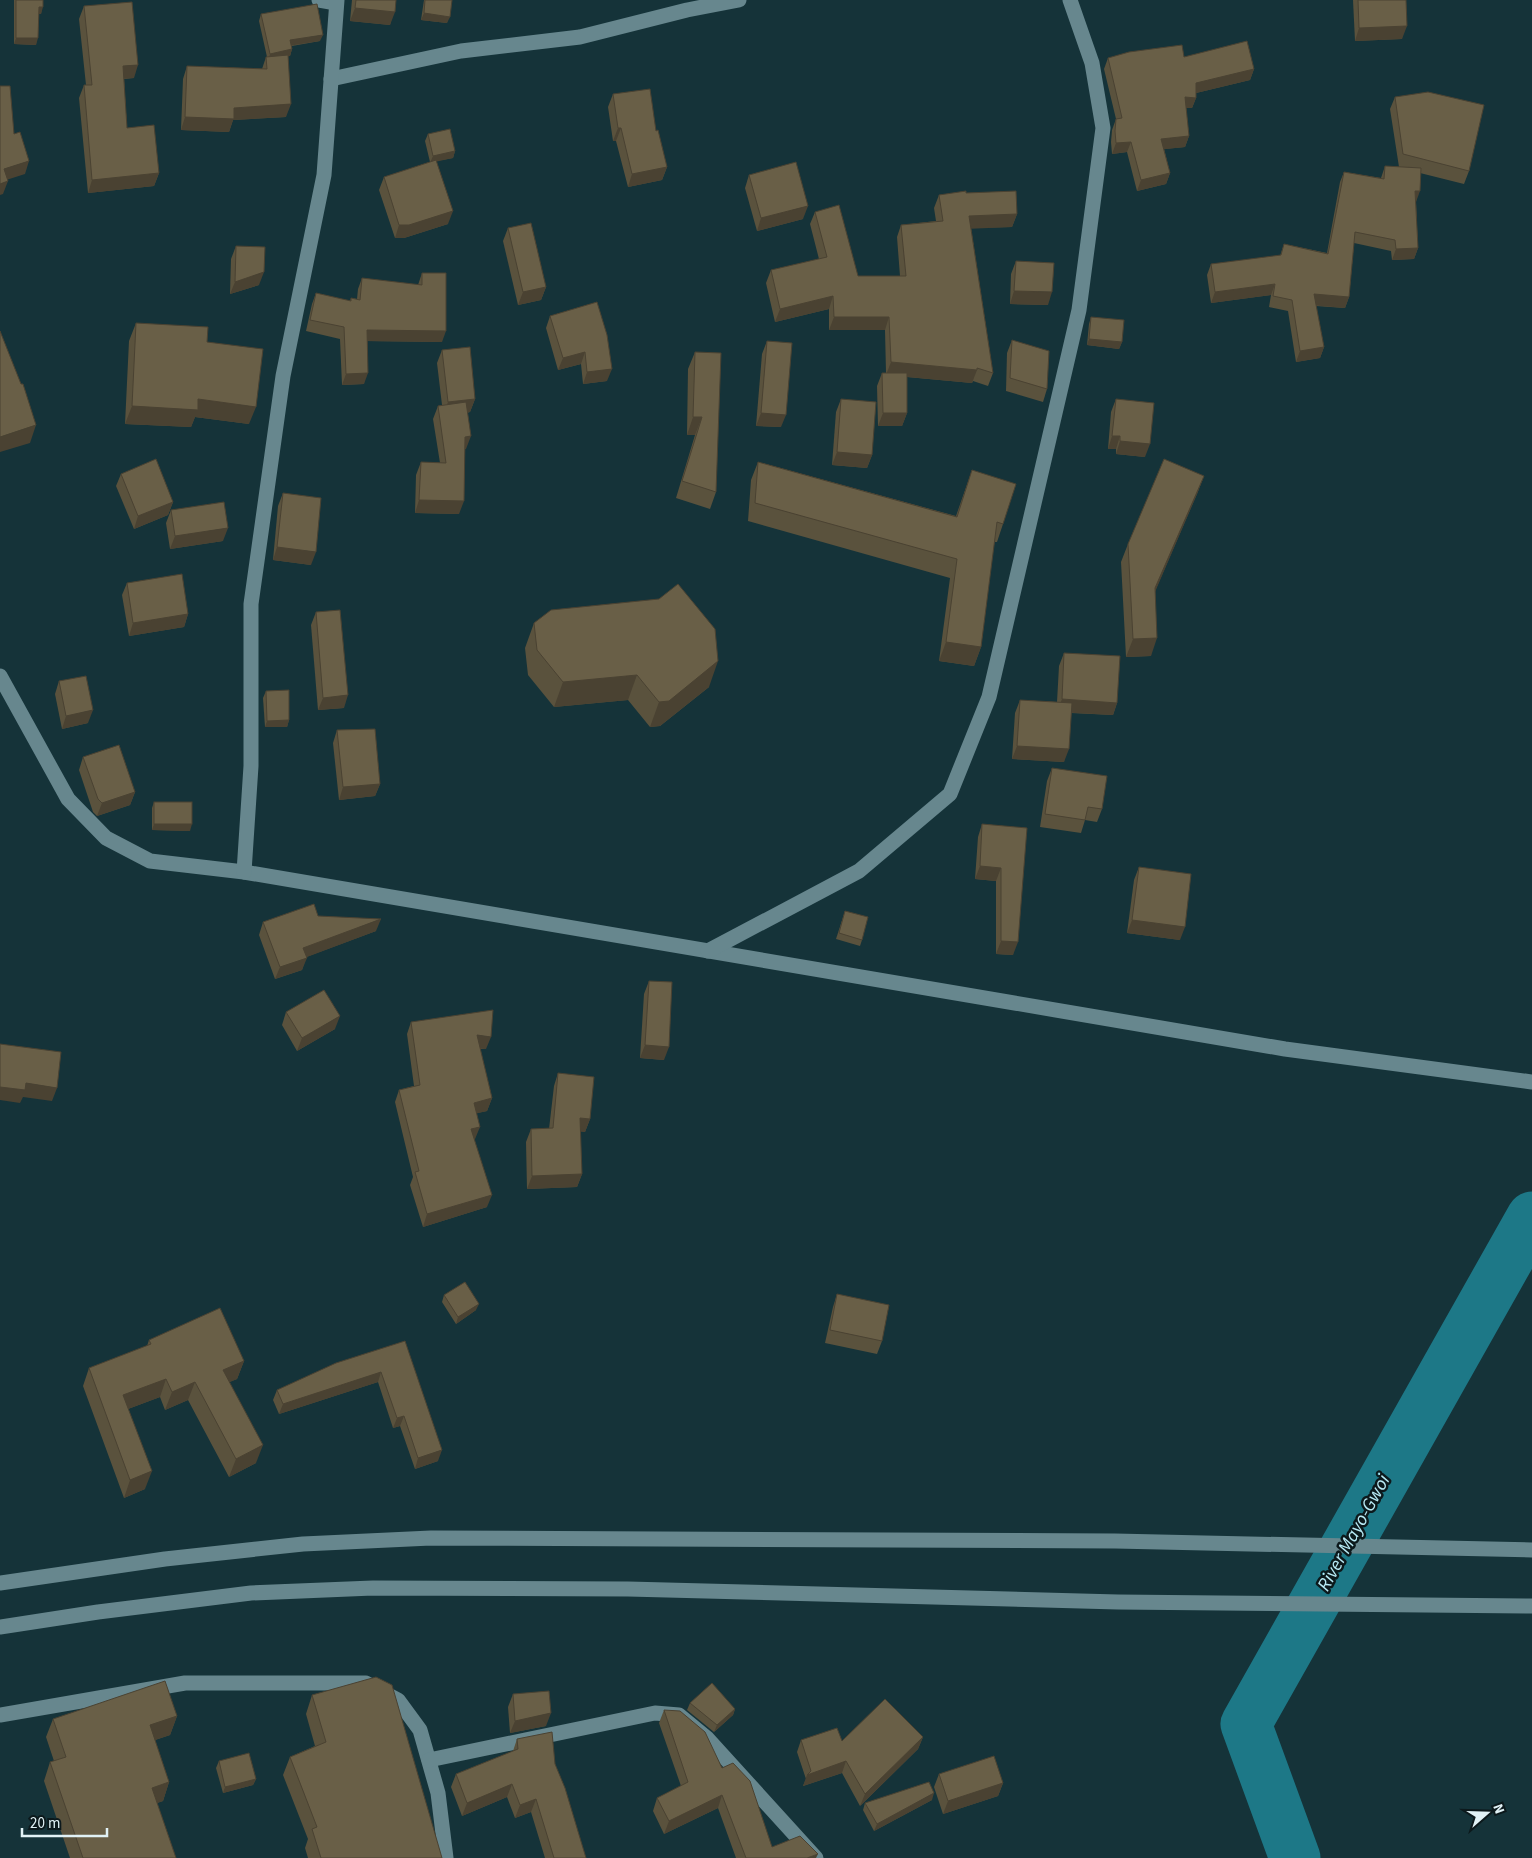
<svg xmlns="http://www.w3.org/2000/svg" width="1532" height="1858" viewBox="0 0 1532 1858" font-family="'Source Sans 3',sans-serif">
<rect width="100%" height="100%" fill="#153339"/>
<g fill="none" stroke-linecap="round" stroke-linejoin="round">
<polyline stroke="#1d7887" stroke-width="51" points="1295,1858 1246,1724 1532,1217"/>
<g stroke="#67878e" stroke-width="15">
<polyline points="319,0 336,3"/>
<polyline points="331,79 461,51 580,37 687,10 739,0"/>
<polyline points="0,676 68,799 106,838 150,861 244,872 1285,1049 1532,1082"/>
<polyline points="244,872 251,766 251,604 283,376 324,175 337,0"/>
<polyline points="708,951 859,871 950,794 989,697 1079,310 1103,128 1092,63 1070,0"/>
<polyline points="0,1715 185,1683 366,1683 398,1700 420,1730 438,1793 446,1858"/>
<polyline points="429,1760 655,1713 679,1715 707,1738 816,1858"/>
</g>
<g stroke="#67878e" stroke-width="15">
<polyline points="0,1583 165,1559 303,1544 431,1538 1115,1541 1532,1550"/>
<polyline points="0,1627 98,1612 251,1593 373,1588 628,1589 1118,1602 1532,1606"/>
</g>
</g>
<g fill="#5a523d">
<polygon points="14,0 43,0 41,14 39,14 36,45 14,44"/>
<polygon points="352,0 396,0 390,25 350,21"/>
<polygon points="424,0 452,0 447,23 421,20"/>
<polygon points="1353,0 1406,0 1402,39 1355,41"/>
<polygon points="84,6 134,78 124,79 127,128 159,173 154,186 88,193 79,98 84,85 86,85 79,19"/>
<polygon points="261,14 320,41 292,46 292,49 290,56 288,56 286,117 233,120 229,132 181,130 183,79 187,66 262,69 266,57 267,57 259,21"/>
<polygon points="1184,57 1254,69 1250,80 1196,93 1196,98 1192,108 1186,108 1189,136 1185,147 1164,149 1170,173 1166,184 1137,191 1127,152 1112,154 1111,142 1112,130 1116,119 1104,69 1108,58"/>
<polygon points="613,94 656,131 667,167 662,180 628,187 616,141 613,141 608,107"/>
<polygon points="1395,97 1469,171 1464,184 1420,173 1416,202 1418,248 1414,259 1392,260 1391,251 1354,243 1349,297 1345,308 1316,306 1324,347 1320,358 1296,362 1288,311 1269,307 1271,295 1211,303 1207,275 1211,264 1280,256 1284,244 1327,253 1340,182 1344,172 1381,178 1385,166 1399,167 1390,109"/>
<polygon points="428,134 455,151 453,158 436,161 448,224 404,238 395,238 379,190 384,177 430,162 425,141"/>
<polygon points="749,175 803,219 757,231 745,188"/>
<polygon points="966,193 1017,214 1012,227 971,228 993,373 988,386 973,381 972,383 907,377 907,413 902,426 878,426 877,386 882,373 886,373 885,330 829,330 829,309 775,322 766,283 771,270 819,259 810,224 815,212 858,276 900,276 897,237 901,225 936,221 934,208 939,195"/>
<polygon points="508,228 546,287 541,300 518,305 503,241"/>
<polygon points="236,246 259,285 230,294 231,259"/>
<polygon points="1016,261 1048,305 1010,304 1011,274"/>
<polygon points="422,273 442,342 367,341 364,384 342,385 340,339 306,331 312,304 316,293 350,301 351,298 357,299 358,289 362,278 418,285"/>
<polygon points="597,302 607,381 583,384 581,364 558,370 546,328 550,316"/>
<polygon points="1091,317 1122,342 1119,349 1087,345 1089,324"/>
<polygon points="136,323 207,342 249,424 195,417 191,427 125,424 129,341"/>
<polygon points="1012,340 1047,389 1043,402 1006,391 1007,353"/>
<polygon points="767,341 781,427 756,426 762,354"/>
<polygon points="442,350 475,399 470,412 467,413 466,449 465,449 459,514 415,513 416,475 421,462 440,463 433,419 438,406 442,405 437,363"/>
<polygon points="695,352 716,492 710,509 676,498 695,435 687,435 688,369"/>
<polygon points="841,399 872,455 867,468 832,465 836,412"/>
<polygon points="1116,399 1145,457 1116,454 1116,449 1108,449 1111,412"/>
<polygon points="758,462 956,516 972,470 1003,524 997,542 994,542 981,647 974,666 939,661 950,578 748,521 751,480"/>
<polygon points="121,474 173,502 168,515 134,529 116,486"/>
<polygon points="1204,476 1197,494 1155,591 1151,656 1126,657 1121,562 1128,544"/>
<polygon points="283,493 311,565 273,560 278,506"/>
<polygon points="171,510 223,541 170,549 166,523"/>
<polygon points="127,583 188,614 184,627 129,636 122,595"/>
<polygon points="316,612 344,708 318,710 311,625"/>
<polygon points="534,623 709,687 660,726 650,727 628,700 554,707 528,675 525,648"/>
<polygon points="1064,653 1117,703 1113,715 1071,713 1064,762 1012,759 1015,713 1020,700 1057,702 1059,666"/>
<polygon points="59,681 88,723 62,729 55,694"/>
<polygon points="266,691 289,720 287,727 265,727 263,698"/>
<polygon points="337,730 380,784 375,796 339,800 333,743"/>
<polygon points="83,757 135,792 130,805 97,816 93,812 79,770"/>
<polygon points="1052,768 1102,809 1097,822 1085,820 1081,833 1040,827 1047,781"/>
<polygon points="154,802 190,831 152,830 152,808"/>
<polygon points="982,824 1027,828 1013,955 996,954 996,881 975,879 978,837"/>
<polygon points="1139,867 1180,940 1127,933 1134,880"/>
<polygon points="845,911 862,940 860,946 836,939"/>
<polygon points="318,916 376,931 306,957 302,970 275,979 259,935 263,922"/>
<polygon points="649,981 664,1060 640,1058 644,994"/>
<polygon points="286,1012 335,1029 297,1051 282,1025"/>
<polygon points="411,1022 486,1049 480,1049 492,1098 487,1111 477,1113 475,1139 474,1139 487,1207 423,1227 410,1185 413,1177 395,1102 399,1090 414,1086 407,1034"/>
<polygon points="558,1073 590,1119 585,1132 580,1131 582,1174 577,1187 527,1189 526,1142 531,1129 549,1129 554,1086"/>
<polygon points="837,1294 882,1341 877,1354 825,1343 833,1307"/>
<polygon points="444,1295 476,1310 456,1324 442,1302"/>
<polygon points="149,1340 244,1361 237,1379 229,1382 256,1463 229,1477 188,1400 165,1410 160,1397 128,1409 145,1489 124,1498 83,1386 89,1368 147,1346"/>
<polygon points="405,1341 438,1461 415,1469 400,1426 393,1428 378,1382 279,1414 273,1400 277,1390"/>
<polygon points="513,1694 546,1726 510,1733 508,1707"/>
<polygon points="312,1695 442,1858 308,1858 305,1848 308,1839 283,1775 290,1757 315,1746 306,1714"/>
<polygon points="690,1703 735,1709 733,1715 714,1732 687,1710"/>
<polygon points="664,1710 722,1768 772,1847 816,1858 736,1858 718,1808 664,1834 653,1811 657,1798 681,1786 659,1723"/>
<polygon points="177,1716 170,1735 155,1740 169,1782 163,1801 157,1803 176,1858 70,1858 44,1781 50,1762 54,1761 46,1737 53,1719"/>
<polygon points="923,1737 918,1749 860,1806 842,1773 803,1786 806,1779 797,1752 801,1740 842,1741"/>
<polygon points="517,1739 555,1764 586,1858 545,1858 531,1812 515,1818 507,1797 462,1816 451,1787 456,1774 513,1751"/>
<polygon points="219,1761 256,1779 253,1785 223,1793 216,1768"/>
<polygon points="939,1774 1003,1783 998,1796 943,1814 934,1787"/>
<polygon points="932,1800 874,1831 863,1810 865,1803"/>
</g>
<g fill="#4a4232">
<polygon points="39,7 43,7 41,14 36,14"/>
<polygon points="355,8 395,12 390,25 350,21"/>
<polygon points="424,13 450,17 447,23 421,20"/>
<polygon points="1407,26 1402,39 1355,41 1359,28"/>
<polygon points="323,35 320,41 288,46 290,40"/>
<polygon points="16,38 38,38 36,45 14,44"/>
<polygon points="292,49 290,56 268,61 270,54"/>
<polygon points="138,65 134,78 119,79 123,66"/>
<polygon points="1254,69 1250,80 1192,94 1196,83"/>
<polygon points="1185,97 1196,98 1192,108 1181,108"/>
<polygon points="291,104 286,117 233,120 229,132 181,130 185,117 234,108"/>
<polygon points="618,128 621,128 616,141 613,141"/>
<polygon points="1189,136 1185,147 1157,150 1161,139"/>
<polygon points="1131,142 1127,152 1112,154 1116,143"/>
<polygon points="455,151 453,158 430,163 433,156"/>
<polygon points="29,161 25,174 0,182 4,169"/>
<polygon points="667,167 662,180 628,187 632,174"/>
<polygon points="159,173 154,186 88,193 92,180"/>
<polygon points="1170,173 1166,184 1137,191 1141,180"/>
<polygon points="8,181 3,194 0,195 0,184"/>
<polygon points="1415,191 1420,191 1416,202"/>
<polygon points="808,206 803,219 757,231 761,218"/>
<polygon points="453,211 448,224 404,238 395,238 399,225"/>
<polygon points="1017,214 1012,227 965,229 969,216"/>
<polygon points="1418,248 1414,259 1392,260 1396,249"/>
<polygon points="264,272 259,285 230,294 235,282"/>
<polygon points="1275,284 1271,295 1211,303 1215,292"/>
<polygon points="546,287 541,300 518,305 523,292"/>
<polygon points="1014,291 1052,292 1048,305 1010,304"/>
<polygon points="1314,294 1349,297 1345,308 1310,305"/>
<polygon points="833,296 829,309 775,322 780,309"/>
<polygon points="834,317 889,317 885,330 829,330"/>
<polygon points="367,330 446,331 442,342 362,341"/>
<polygon points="1089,339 1122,342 1119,349 1087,345"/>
<polygon points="1324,347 1320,358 1296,362 1300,351"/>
<polygon points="585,352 581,364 558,370 563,358"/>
<polygon points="891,362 977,370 972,383 886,375"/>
<polygon points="612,369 607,381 583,384 587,372"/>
<polygon points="368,373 364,384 342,385 346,374"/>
<polygon points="198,399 256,407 249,424 195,417 191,427 125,424 132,406"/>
<polygon points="475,399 470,412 443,415 448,402"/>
<polygon points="761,413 786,415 781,427 756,426"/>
<polygon points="883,413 907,413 902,426 878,426"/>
<polygon points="693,417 702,417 695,435 687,435"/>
<polygon points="36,425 30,443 0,452 0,437"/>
<polygon points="471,436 466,449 461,450 465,437"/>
<polygon points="1112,436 1120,436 1116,449 1108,449"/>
<polygon points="1120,441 1150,444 1145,457 1116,454"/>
<polygon points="837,452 872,455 867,468 832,465"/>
<polygon points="1204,476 1197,494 1149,606 1155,588"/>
<polygon points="419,500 464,501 459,514 415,513"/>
<polygon points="173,502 168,515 134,529 138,516"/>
<polygon points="228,528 223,541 170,549 175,536"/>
<polygon points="277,547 316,552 311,565 273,560"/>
<polygon points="188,614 184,627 129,636 133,623"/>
<polygon points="1157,638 1151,656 1126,657 1133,639"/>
<polygon points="946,642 981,647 974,666 939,661"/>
<polygon points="718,661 709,687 660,726 650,727 659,702"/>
<polygon points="637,675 628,700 554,707 563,682"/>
<polygon points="348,695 344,708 318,710 323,698"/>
<polygon points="1062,699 1117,703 1113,715 1057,712"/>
<polygon points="93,710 88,723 62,729 66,716"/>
<polygon points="289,720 287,727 265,727 267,721"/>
<polygon points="1017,746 1069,749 1064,762 1012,759"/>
<polygon points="380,784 375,796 339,800 343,787"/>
<polygon points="135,792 130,805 97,816 102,803"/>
<polygon points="154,824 192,824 190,831 152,830"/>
<polygon points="980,866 1001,868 996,881 975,879"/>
<polygon points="381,919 376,931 299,960 303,948"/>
<polygon points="1132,920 1185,927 1180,940 1127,933"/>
<polygon points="1001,941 1018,942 1013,955 996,954"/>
<polygon points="307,958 302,970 275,979 280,967"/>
<polygon points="340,1016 335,1029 297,1051 302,1038"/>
<polygon points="477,1035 491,1037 486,1049 472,1048"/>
<polygon points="645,1045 669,1047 664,1060 640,1058"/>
<polygon points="26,1083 57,1088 52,1101 23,1097 20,1103 0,1100 0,1087"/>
<polygon points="492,1098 487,1111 470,1115 474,1103"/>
<polygon points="580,1118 590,1119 585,1132 575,1131"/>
<polygon points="480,1127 475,1139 467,1141 471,1129"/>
<polygon points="582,1174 577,1187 527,1189 532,1176"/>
<polygon points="492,1195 487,1207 423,1227 427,1214"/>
<polygon points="479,1304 476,1310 456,1324 458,1317"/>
<polygon points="244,1361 237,1379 216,1388 223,1370"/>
<polygon points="381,1372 378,1382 279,1414 283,1404"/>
<polygon points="166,1379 160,1397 117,1413 123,1395"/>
<polygon points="195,1382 188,1400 165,1410 172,1392"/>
<polygon points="404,1416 400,1426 393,1428 397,1418"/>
<polygon points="263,1445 256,1463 229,1477 236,1459"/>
<polygon points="442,1450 438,1461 415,1469 418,1458"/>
<polygon points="152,1471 145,1489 124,1498 130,1480"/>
<polygon points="735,1709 733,1715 714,1732 717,1725"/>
<polygon points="551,1713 546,1726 510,1733 515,1721"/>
<polygon points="177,1716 170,1735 143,1744 150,1725"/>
<polygon points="923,1737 918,1749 860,1806 865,1794"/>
<polygon points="846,1761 842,1773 803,1786 807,1775"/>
<polygon points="256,1779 253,1785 223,1793 225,1787"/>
<polygon points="169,1782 163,1801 145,1807 152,1788"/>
<polygon points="1003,1783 998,1796 943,1814 948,1801"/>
<polygon points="512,1784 507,1797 462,1816 467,1803"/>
<polygon points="934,1793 932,1800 874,1831 877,1824"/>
<polygon points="722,1795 718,1808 664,1834 669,1821"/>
<polygon points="536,1799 531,1812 515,1818 520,1805"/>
<polygon points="818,1854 816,1858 807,1858"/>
</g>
<g fill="#695f47" stroke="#4a4232">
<polygon points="16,0 43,0 43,7 39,7 38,38 16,38"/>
<polygon points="356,0 396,0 395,12 355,8"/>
<polygon points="425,0 452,0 450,17 424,13"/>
<polygon points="1358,0 1406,0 1407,26 1359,28"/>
<polygon points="132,2 138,65 123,66 127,128 154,125 159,173 92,180 84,85 92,85 84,6"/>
<polygon points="317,4 323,35 290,40 292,49 270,54 261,14"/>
<polygon points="1247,41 1254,69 1196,83 1196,98 1185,97 1189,136 1161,139 1170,173 1141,180 1131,142 1116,143 1115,131 1116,119 1122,118 1108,58 1129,52 1182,45 1184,57"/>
<polygon points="288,55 291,104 234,108 234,119 185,117 187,66 267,69 266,57"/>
<polygon points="0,86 10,86 14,134 20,132 29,161 4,169 8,181 0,184"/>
<polygon points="650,89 656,131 658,130 667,167 632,174 621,128 618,128 613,94"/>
<polygon points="1428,92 1484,105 1469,171 1403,154 1395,97"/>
<polygon points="450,129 455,151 433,156 428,134"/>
<polygon points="436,160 453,211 409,225 399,225 384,177"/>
<polygon points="796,162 808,206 761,218 749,175"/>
<polygon points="1385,166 1421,168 1420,191 1415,191 1418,248 1396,249 1395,240 1355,232 1349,297 1314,294 1324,347 1300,351 1292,300 1273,296 1275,284 1215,292 1211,264 1281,255 1284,244 1328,254 1344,172 1384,179"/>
<polygon points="966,191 966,193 1016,191 1017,214 969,216 993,373 977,368 977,370 891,362 889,317 834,317 833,296 780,309 771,270 827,257 815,212 839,205 858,276 906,276 901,225 943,221 939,195"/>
<polygon points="531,223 546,287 523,292 508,228"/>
<polygon points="236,246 265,247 264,272 235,282"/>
<polygon points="1016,261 1054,263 1052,292 1014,291"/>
<polygon points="422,273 446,273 446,331 367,330 368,373 346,374 344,327 310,320 316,293 351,301 351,298 360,300 362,278 422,285"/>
<polygon points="597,302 607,335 612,369 587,372 585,352 563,358 550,316"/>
<polygon points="1091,317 1124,320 1122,342 1089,339"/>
<polygon points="136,323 208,327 207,342 263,349 256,407 198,399 198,410 132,406"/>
<polygon points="0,331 21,384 23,384 36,425 0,437"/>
<polygon points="1012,340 1049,351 1047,389 1010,378"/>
<polygon points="767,341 792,343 786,415 761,413"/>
<polygon points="470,347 475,399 448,402 442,350"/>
<polygon points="695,352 721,353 716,492 682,481 702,417 693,417"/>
<polygon points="882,373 907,373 907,413 883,413"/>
<polygon points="841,399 876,402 872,455 837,452"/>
<polygon points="1116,399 1154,403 1150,444 1120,441 1120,436 1112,436"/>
<polygon points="466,402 471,436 465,437 464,501 419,500 421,462 446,463 438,406"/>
<polygon points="156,459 173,502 138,516 121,474"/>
<polygon points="1164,459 1204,476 1155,588 1157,638 1133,639 1128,544"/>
<polygon points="758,462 957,517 972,470 1016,484 1003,524 997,522 981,647 946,642 957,559 755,503"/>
<polygon points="283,493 321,498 316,552 277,547"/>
<polygon points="224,502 228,528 175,536 171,510"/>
<polygon points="182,574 188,614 133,623 127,583"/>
<polygon points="678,584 715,629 718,661 669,701 659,702 637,675 563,682 537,650 534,623 551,610 659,599"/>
<polygon points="340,610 348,695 323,698 316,612"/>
<polygon points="1064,653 1120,656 1117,703 1062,699"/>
<polygon points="86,676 93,710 66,716 59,681"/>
<polygon points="289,690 289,720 267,721 266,691"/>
<polygon points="1020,700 1072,703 1069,749 1017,746"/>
<polygon points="375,729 380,784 343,787 337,730"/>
<polygon points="119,745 135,792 102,803 98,799 83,757"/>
<polygon points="1052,768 1107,776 1102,809 1088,807 1085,820 1045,814"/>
<rect x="154" y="802" width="38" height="22"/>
<polygon points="982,824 1027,828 1018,942 1001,941 1001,868 980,866"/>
<polygon points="1139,867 1191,874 1185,927 1132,920"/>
<polygon points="314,904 318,916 381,919 303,948 307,958 280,967 263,922"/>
<polygon points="845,911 868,917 862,940 839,933"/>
<polygon points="649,981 672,982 669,1047 645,1045"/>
<polygon points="324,990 340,1016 302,1038 286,1012"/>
<polygon points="493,1010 491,1037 477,1035 492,1098 474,1103 480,1127 471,1129 492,1195 427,1214 415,1172 419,1171 399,1090 420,1085 411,1022"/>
<polygon points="0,1044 61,1052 57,1088 26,1083 25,1090 0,1087"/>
<polygon points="558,1073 594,1077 590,1119 580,1118 582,1174 532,1176 531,1129 553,1128"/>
<polygon points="465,1282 479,1304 458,1317 444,1295"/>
<polygon points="837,1294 889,1305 882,1341 830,1330"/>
<polygon points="220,1308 244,1361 223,1370 263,1445 236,1459 195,1382 172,1392 166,1379 123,1395 152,1471 130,1480 89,1368 151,1344 149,1340"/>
<polygon points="405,1341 442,1450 418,1458 404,1416 397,1418 381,1372 283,1404 277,1390 336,1363"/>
<polygon points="376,1677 392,1685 442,1858 321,1858 312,1829 317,1827 290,1757 326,1742 312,1695"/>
<polygon points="165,1681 177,1716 150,1725 169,1782 152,1788 176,1858 83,1858 50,1762 66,1757 53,1719"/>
<polygon points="712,1683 735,1709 717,1725 690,1703"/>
<polygon points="549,1691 551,1713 515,1721 513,1694"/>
<polygon points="885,1699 923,1737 865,1794 846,1761 807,1775 811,1771 801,1740 837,1728 842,1741"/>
<polygon points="664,1710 680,1711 705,1732 722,1768 733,1763 750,1781 772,1847 800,1836 818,1854 807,1858 746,1858 722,1795 669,1821 657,1798 688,1782"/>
<polygon points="552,1732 555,1764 565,1788 586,1858 554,1858 536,1799 520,1805 512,1784 467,1803 456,1774 518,1749 517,1739"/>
<polygon points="249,1753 256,1779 225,1787 219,1761"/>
<polygon points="994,1756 1003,1783 948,1801 939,1774"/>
<polygon points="929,1782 934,1793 877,1824 865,1803"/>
</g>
<g text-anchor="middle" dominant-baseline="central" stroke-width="5" stroke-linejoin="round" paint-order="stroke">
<g font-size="19" font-style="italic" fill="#b8eaf5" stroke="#0c191c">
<text transform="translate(1354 1533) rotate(-61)">River Mayo-Gwoi</text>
</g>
</g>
<g transform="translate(1487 1813) rotate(70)" stroke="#0c191c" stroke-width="4" paint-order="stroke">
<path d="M0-4L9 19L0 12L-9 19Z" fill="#e1f2f6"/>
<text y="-8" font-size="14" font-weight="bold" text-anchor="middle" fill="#e1f2f6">N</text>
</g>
<path d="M22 1828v8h85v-8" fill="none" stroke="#e1f2f6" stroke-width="2.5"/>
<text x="30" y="1828" font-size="15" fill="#e1f2f6" stroke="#0c191c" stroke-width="4" paint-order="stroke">20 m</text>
</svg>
